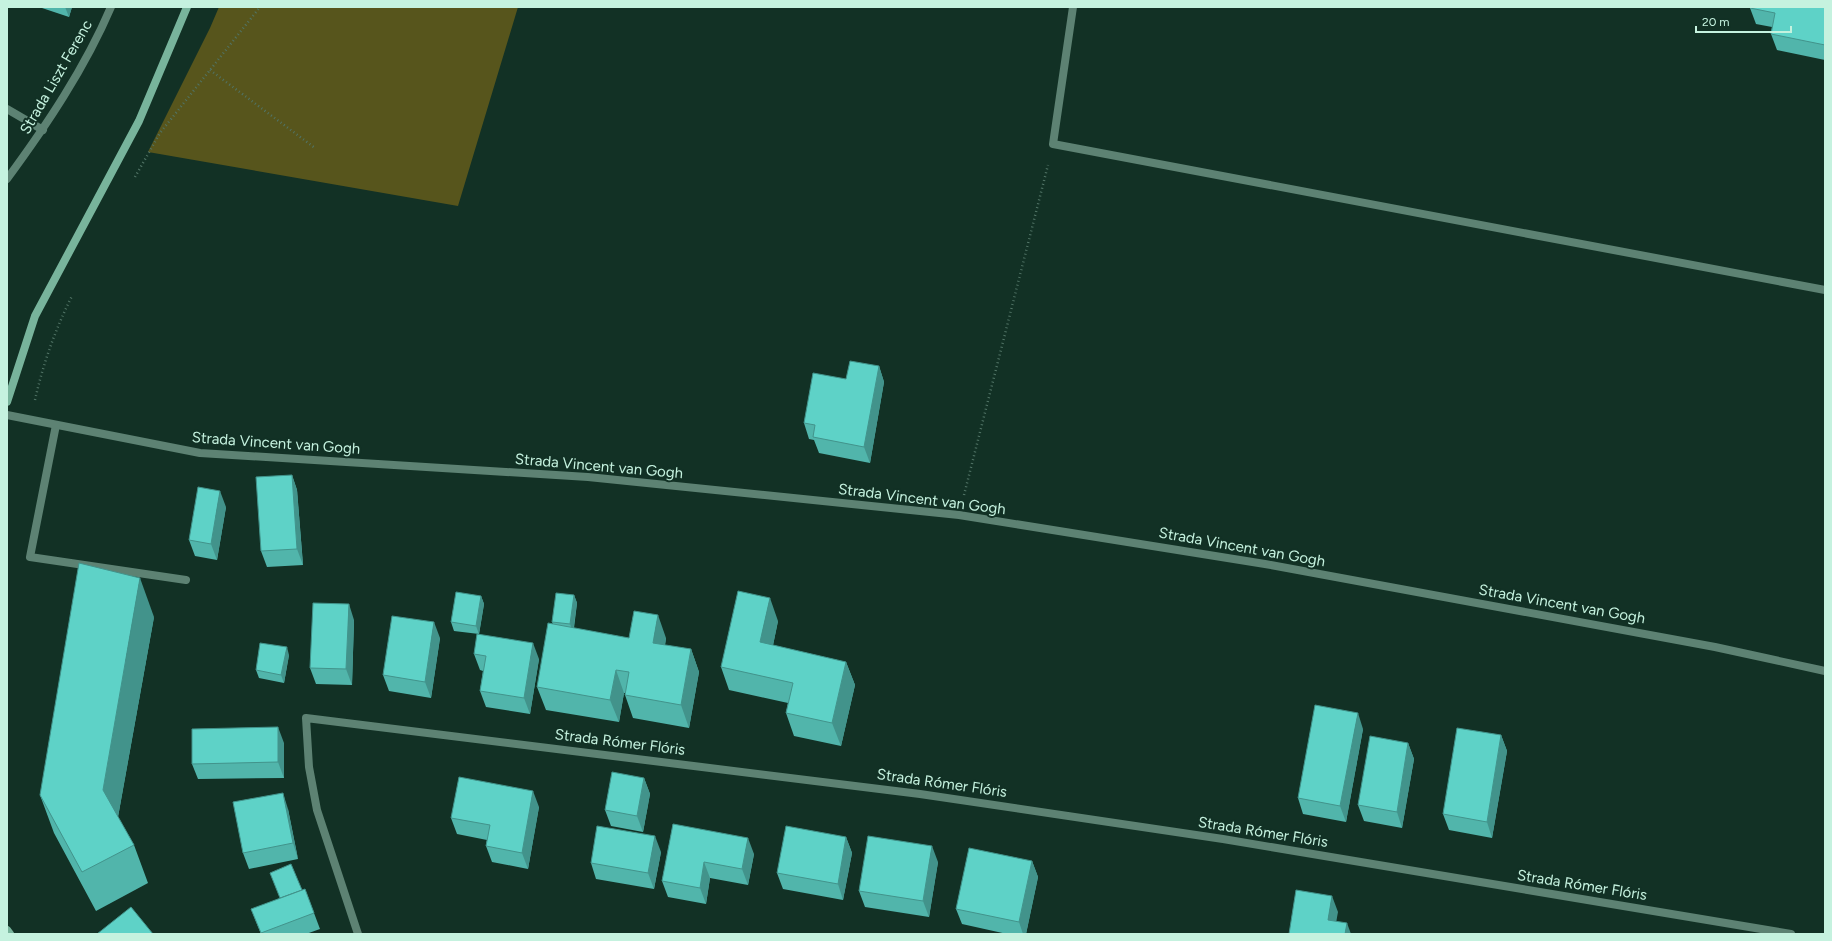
<svg xmlns="http://www.w3.org/2000/svg" width="1832" height="941" viewBox="0 0 1832 941" font-family="Figtree,sans-serif">
<rect width="100%" height="100%" fill="#123125"/>
<polygon fill="#57551c" points="219,7 518,7 458,206 148,152 210,28"/>
<g fill="none" stroke-linecap="round" stroke-linejoin="round">
<g stroke="#517466" stroke-width="2.5" stroke-dasharray="1 3" stroke-linecap="butt">
<polyline points="210,70 315,148"/>
<polyline points="135,177 160,133 260,7"/>
<path d="M35,400C43,364 55,330 72,296"/>
<polyline points="964,495 1048,165"/>
</g>
<polyline stroke="#5d8273" stroke-width="8" points="56,425 30,557 186,580"/>
<g stroke="#5d8273" stroke-width="8">
<polyline points="1073,7 1053,144 1825,290"/>
<polyline points="7,109 43,130"/>
<path d="M7,179C46,126 85,68 111,7"/>
<polyline points="7,415 200,453 588,477 959,515 1265,564 1715,647 1825,671"/>
<polyline points="358,934 317,810 309,767 306,718 920,794 1223,839 1791,934"/>
</g>
<g stroke="#78b49c" stroke-width="8">
<polyline points="7,402 35,316 139,121 187,7"/>
<polyline points="7,930 10,934"/>
</g>
</g>
<g fill="#51b5ab">
<polygon points="39,7 72,7 69,17"/>
<polygon points="1825,7 1825,60 1777,50 1771,34 1772,27 1756,24 1750,8"/>
<polygon points="879,366 884,382 870,463 819,453 814,440 809,439 804,423 846,379"/>
<polygon points="292,475 297,490 303,565 267,567 261,551"/>
<polygon points="226,507 217,560 195,556 189,540"/>
<polygon points="574,595 577,603 574,628 629,638 666,638 665,645 691,649 699,672 689,728 633,718 625,695 625,693 624,693 619,722 546,710 537,687 553,624 552,622"/>
<polygon points="481,596 484,604 479,634 454,631 451,622"/>
<polygon points="154,617 118,817 134,845 148,883 96,911 54,833 40,795"/>
<polygon points="354,620 352,685 316,684 310,668"/>
<polygon points="778,621 773,645 846,662 855,685 841,746 794,736 786,713 788,703 729,690 721,667"/>
<polygon points="440,638 431,698 389,691 383,675"/>
<polygon points="474,654 539,659 530,714 486,707 480,691 483,671 480,670"/>
<polygon points="289,655 284,683 259,678 256,670"/>
<polygon points="1363,729 1346,822 1303,814 1298,798"/>
<polygon points="1501,735 1507,751 1492,838 1449,830 1443,814"/>
<polygon points="284,743 284,778 198,779 192,764"/>
<polygon points="1408,743 1414,759 1402,828 1364,821 1358,805"/>
<polygon points="644,778 650,794 643,832 611,826 605,810"/>
<polygon points="539,807 528,869 492,862 486,846 487,840 457,834 451,818"/>
<polygon points="288,809 298,859 249,869 243,853"/>
<polygon points="673,824 754,854 748,885 710,878 706,904 668,897 662,881"/>
<polygon points="846,837 852,853 843,900 783,889 777,873"/>
<polygon points="661,852 654,889 596,879 591,863"/>
<polygon points="1032,861 1038,877 1026,934 1007,934 962,924 956,909"/>
<polygon points="938,862 929,917 865,907 859,891"/>
<polygon points="305,889 320,929 306,934 261,934 251,909"/>
</g>
<g fill="#42938b">
<polygon points="65,7 72,7 69,17"/>
<polygon points="879,366 884,382 870,463 864,447"/>
<polygon points="292,475 297,490 303,565 297,549"/>
<polygon points="220,491 226,507 217,560 211,544"/>
<polygon points="140,578 154,617 116,828 103,790"/>
<polygon points="574,595 577,603 573,632 570,624"/>
<polygon points="481,596 484,604 479,634 476,626"/>
<polygon points="770,598 778,621 769,665 760,642"/>
<polygon points="349,604 354,620 352,685 346,669"/>
<polygon points="658,615 666,638 662,665 653,643"/>
<polygon points="434,622 440,638 431,698 425,682"/>
<polygon points="533,643 539,659 530,714 524,698"/>
<polygon points="287,647 289,655 284,683 281,675"/>
<polygon points="691,649 699,672 689,728 681,705"/>
<polygon points="846,662 855,685 841,746 832,723"/>
<polygon points="616,670 624,693 619,722 610,700"/>
<polygon points="1358,713 1363,729 1346,822 1340,806"/>
<polygon points="278,727 284,743 284,778 278,762"/>
<polygon points="1501,735 1507,751 1492,838 1487,822"/>
<polygon points="1408,743 1414,759 1402,828 1397,812"/>
<polygon points="644,778 650,794 643,832 637,816"/>
<polygon points="533,791 539,807 528,869 522,853"/>
<polygon points="283,793 288,809 298,859 293,843"/>
<polygon points="655,836 661,852 654,889 648,873"/>
<polygon points="846,837 852,853 843,900 838,884"/>
<polygon points="748,838 754,854 748,885 742,869"/>
<polygon points="932,846 938,862 929,917 923,901"/>
<polygon points="1032,861 1038,877 1026,934 1023,934 1019,922"/>
<polygon points="704,862 710,878 706,904 700,888"/>
<polygon points="1332,896 1338,912 1334,934 1328,920"/>
<polygon points="1347,923 1351,934 1345,934"/>
</g>
<g fill="#5ed2c7" stroke="#42938b">
<polygon points="1750,7 1825,7 1825,45 1771,34 1775,13 1750,8"/>
<polygon points="850,361 879,366 864,447 813,437 815,425 804,423 813,373 846,379"/>
<polygon points="292,475 297,549 261,551 256,477"/>
<polygon points="198,487 220,491 211,544 189,540"/>
<polygon points="79,563 140,578 103,790 134,845 82,872 40,795"/>
<polygon points="738,591 770,598 760,642 846,662 832,723 786,713 793,683 721,667"/>
<polygon points="456,592 481,596 476,626 451,622"/>
<polygon points="556,593 574,595 570,624 552,622"/>
<polygon points="313,603 349,604 346,669 310,668"/>
<polygon points="634,611 658,615 653,643 691,649 681,705 625,695 629,672 616,670 610,700 537,687 548,623 629,638"/>
<polygon points="392,616 434,622 425,682 383,675"/>
<polygon points="477,634 533,643 524,698 480,691 486,656 474,654"/>
<polygon points="260,643 287,647 281,675 256,670"/>
<polygon points="1315,705 1358,713 1340,806 1298,798"/>
<polygon points="278,727 278,762 192,764 192,729"/>
<polygon points="1457,728 1501,735 1487,822 1443,814"/>
<polygon points="1370,736 1408,743 1397,812 1358,805"/>
<polygon points="612,772 644,778 637,816 605,810"/>
<polygon points="459,777 533,791 522,853 486,846 490,825 451,818"/>
<polygon points="283,793 293,843 243,853 233,802"/>
<polygon points="673,824 748,838 742,869 704,862 700,888 662,881"/>
<polygon points="597,826 655,836 648,873 591,863"/>
<polygon points="786,826 846,837 838,884 777,873"/>
<polygon points="868,836 932,846 923,901 859,891"/>
<polygon points="969,848 1032,861 1019,922 956,909"/>
<polygon points="291,864 302,890 280,898 270,873"/>
<polygon points="305,889 314,913 261,933 251,909"/>
<polygon points="1296,890 1332,896 1328,920 1347,923 1345,934 1289,934"/>
<polygon points="131,907 153,934 97,934"/>
</g>
<g text-anchor="middle" dominant-baseline="central" stroke-width="4" stroke-linejoin="round" paint-order="stroke">
<g font-size="15" fill="#c5f2df" stroke="#123125">
<text transform="translate(56 77) rotate(-60)">Strada Liszt Ferenc</text>
<text transform="translate(276 443) rotate(4)">Strada Vincent van Gogh</text>
<text transform="translate(599 466) rotate(5)">Strada Vincent van Gogh</text>
<text transform="translate(922 499) rotate(7)">Strada Vincent van Gogh</text>
<text transform="translate(1242 547) rotate(10)">Strada Vincent van Gogh</text>
<text transform="translate(1562 604) rotate(10)">Strada Vincent van Gogh</text>
<text transform="translate(620 742) rotate(7)">Strada Rómer Flóris</text>
<text transform="translate(942 783) rotate(8)">Strada Rómer Flóris</text>
<text transform="translate(1263 832) rotate(9)">Strada Rómer Flóris</text>
<text transform="translate(1582 885) rotate(9)">Strada Rómer Flóris</text>
</g>
</g>
<rect width="1832" height="941" fill="none" stroke="#c5f2df" stroke-width="16"/>
<path d="M1696 26v6h95v-6" fill="none" stroke="#c5f2df" stroke-width="2"/>
<text x="1702" y="26" font-size="12" fill="#c5f2df" stroke="#123125" stroke-width="3" paint-order="stroke">20 m</text>
</svg>
